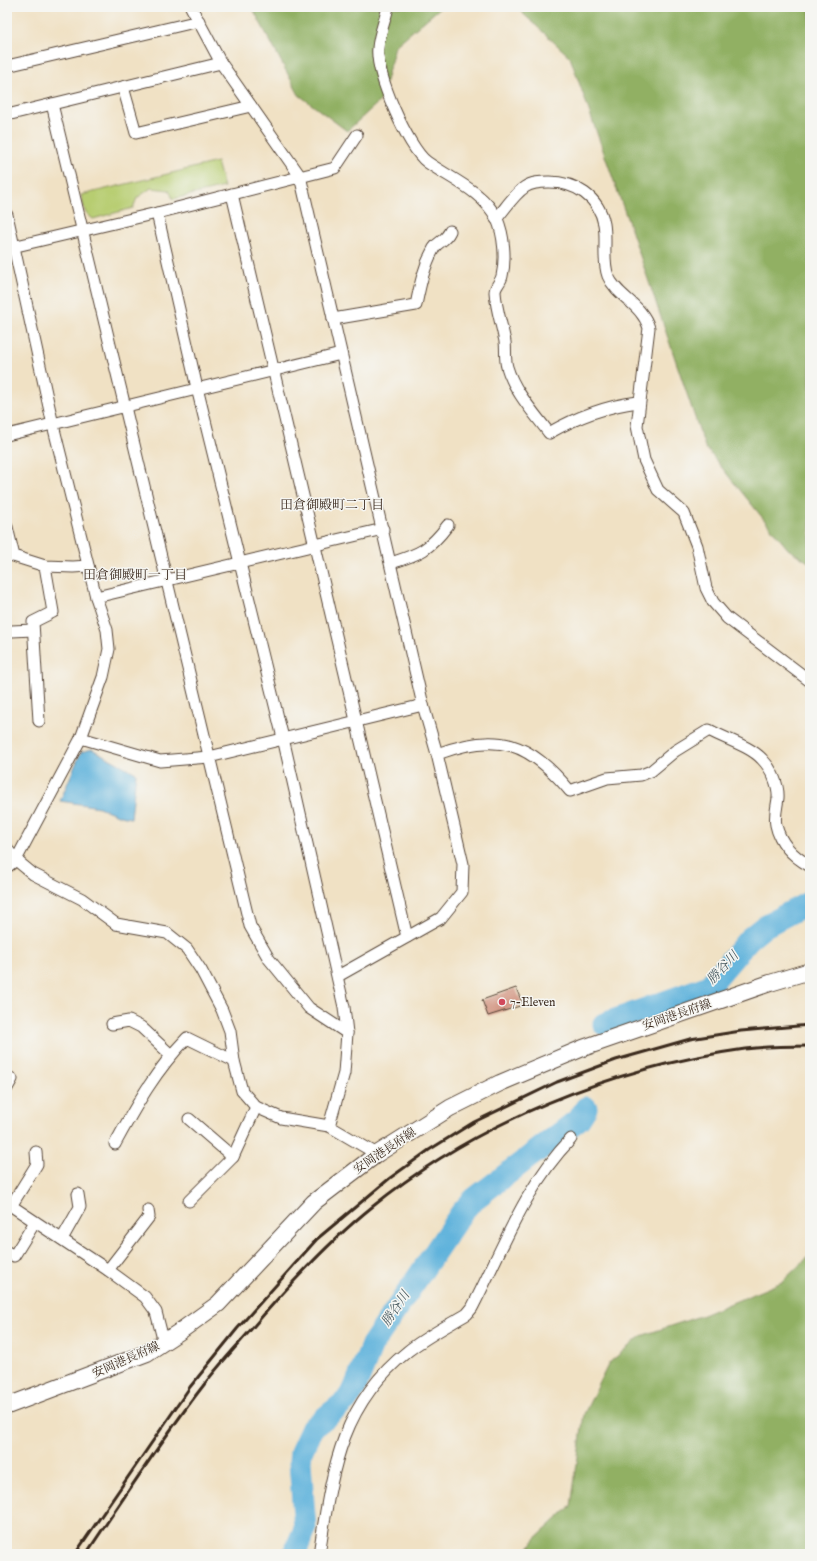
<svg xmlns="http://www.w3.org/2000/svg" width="817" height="1561" viewBox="0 0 817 1561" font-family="'IM FELL English','Noto Serif JP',serif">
<rect width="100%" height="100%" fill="#f6f6f2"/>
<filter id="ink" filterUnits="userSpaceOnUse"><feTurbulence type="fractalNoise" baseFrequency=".025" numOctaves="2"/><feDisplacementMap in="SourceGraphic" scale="8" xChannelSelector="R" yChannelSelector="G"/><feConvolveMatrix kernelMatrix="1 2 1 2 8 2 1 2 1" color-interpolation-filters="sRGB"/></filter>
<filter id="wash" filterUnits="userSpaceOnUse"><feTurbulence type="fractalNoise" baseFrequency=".012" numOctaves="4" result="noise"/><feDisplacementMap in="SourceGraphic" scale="16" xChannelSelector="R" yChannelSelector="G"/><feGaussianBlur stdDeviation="0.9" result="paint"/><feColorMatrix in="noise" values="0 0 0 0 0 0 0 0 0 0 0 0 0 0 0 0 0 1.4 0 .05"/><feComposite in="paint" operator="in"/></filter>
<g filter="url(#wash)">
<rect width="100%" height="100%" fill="#f0e1c4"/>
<polygon fill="#b7cd71" stroke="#797c48" points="217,162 224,187 173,199 169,190 151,188 137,198 133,208 93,219 85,212 81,195"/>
<g fill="#91b063" stroke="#666d40">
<polygon points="252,7 810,7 810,563 788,549 705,447 633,235 570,57 517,8 441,7 395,46 381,100 347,131 299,95"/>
<polygon points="810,1255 810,1554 525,1554 535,1539 571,1506 584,1414 609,1363 641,1336 703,1315 782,1282"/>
</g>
<polygon fill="#61b3dc" stroke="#4e6e7d" points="92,749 136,773 131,818 120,816 99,807 60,801 81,752"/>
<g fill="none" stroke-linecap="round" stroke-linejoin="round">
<g stroke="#61b3dc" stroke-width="23">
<polyline points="604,1024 709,986 749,939 765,926 810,902"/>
<polyline points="294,1554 305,1529 300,1462 301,1452 312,1428 346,1401 354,1390 372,1345 462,1212 473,1200 579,1119 586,1108"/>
</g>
</g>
<g id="blocks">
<polygon fill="#d29481" points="516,988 523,1005 488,1016 482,1000"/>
</g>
</g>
<g filter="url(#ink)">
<use href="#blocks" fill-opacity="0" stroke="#564537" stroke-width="1"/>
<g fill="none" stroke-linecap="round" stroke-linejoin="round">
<g stroke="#564537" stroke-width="13">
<g id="street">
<polyline points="191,7 221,63 300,176 423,705 437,754 463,864 462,892 441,918 338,976"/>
<path d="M388,7C385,21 379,34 378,48C375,73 408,148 427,162C451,179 483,191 497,219C504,235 506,259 502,276C501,282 495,286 495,292C496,308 501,322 504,337C507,346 504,357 507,367C514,391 534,413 549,433C577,417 606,406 638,402"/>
<polyline points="7,66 199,21"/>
<polyline points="123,87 136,133 251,106"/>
<polyline points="52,104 250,926 269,959 309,1008 347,1033"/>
<polyline points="7,115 221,63"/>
<polyline points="232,194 407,937"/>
<polyline points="157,213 197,388 283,738 344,1007 347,1033 344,1073 329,1126"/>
<polyline points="7,215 53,425 96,597 107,630 109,649 103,677 81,738 16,860 7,867"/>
<path d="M496,219C505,209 514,194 525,187C532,182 541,182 549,182C575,182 599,197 604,224C607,241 602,260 608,276C617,297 642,304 649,328L637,426L644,460L658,490L684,513L697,546L706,588L713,602L727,618L810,681"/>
<polyline points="8,248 157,213 335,168 357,135"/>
<path d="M333,319L416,305C420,285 424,266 434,248C438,241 445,242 450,231"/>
<polyline points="7,435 341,354"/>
<polyline points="7,527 14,556"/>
<polyline points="7,554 45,566 73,567 88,566"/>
<path d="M391,563C420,554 429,550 448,525"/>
<polyline points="96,597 383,529"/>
<polyline points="12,631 33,630"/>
<polyline points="39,721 33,622 53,612 45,566"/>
<polyline points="81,738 160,761 209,757 423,705"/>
<path d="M437,754C498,731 529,742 570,791L607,778L641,775L651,771L675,751L709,730C725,739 750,746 762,759C771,768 779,785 778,798C777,807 774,816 776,825C780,844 794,857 810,866"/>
<polyline points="7,849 16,860 33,874 82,899 116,924 167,933 187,949 201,970 222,1010 230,1031 234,1061 242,1091 256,1107 281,1118 329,1126 377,1154"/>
<polyline points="112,1024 129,1021 141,1027 171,1055"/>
<polyline points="7,1076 12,1079 7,1088"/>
<polyline points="189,1119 233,1157"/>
<path d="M115,1144C137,1104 155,1071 187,1038L234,1061"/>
<polyline points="189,1201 233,1157 256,1107"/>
<polyline points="7,1203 108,1270 145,1297 156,1312 164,1343"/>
<polyline points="11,1206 37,1164 36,1152"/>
<polyline points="62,1239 80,1207 78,1194"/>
<polyline points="7,1252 14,1256 35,1222"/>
<polyline points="108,1270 149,1217 148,1210"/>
<path d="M319,1554C332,1473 339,1406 408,1351C426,1337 447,1326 467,1314L472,1308C502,1250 525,1186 571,1139"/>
</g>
</g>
<g stroke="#564537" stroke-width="18">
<polyline id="secondary" points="7,1406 147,1353 179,1332 218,1304 314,1202 377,1154 450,1108 500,1083 583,1048 770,983 810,971"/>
</g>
<use href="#street" stroke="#fff" stroke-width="11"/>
<use href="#secondary" stroke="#fff" stroke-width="16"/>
<g stroke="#3b2a1e" stroke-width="3">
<polyline points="75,1554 190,1387 237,1329 317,1239 390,1178 429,1150 474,1122 557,1082 616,1060 690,1039 741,1031 810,1025"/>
<path d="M86,1554C124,1498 161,1440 203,1386C217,1367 233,1350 248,1333C286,1288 326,1244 372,1207C476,1122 613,1067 745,1049C766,1046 789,1046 810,1046"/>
</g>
</g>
</g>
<circle fill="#d1495b" stroke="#f6f6f2" stroke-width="1.5" cx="502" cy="1002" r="4"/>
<g text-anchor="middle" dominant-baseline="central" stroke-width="3" stroke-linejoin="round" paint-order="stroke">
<g font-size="12" fill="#3b2a1e" stroke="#f6f6f2" text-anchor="start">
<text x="510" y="1002">7-Eleven</text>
</g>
<g font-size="12" fill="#3b2a1e" stroke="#f6f6f2">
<text transform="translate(677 1015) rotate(-19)">安岡港長府線</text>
<text transform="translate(385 1151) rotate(-34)">安岡港長府線</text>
<text transform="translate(126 1360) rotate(-24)">安岡港長府線</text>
</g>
<g font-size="13" fill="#3b2a1e" stroke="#f6f6f2">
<text x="332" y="505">田倉御殿町二丁目</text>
<text x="135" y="575">田倉御殿町一丁目</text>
</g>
<g font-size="13" font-style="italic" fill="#485a60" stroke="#f6f6f2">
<text transform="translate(723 968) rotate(-47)">勝谷川</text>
<text transform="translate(396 1309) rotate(-56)">勝谷川</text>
</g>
</g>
<rect width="817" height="1561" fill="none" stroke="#f6f6f2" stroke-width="24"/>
</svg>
